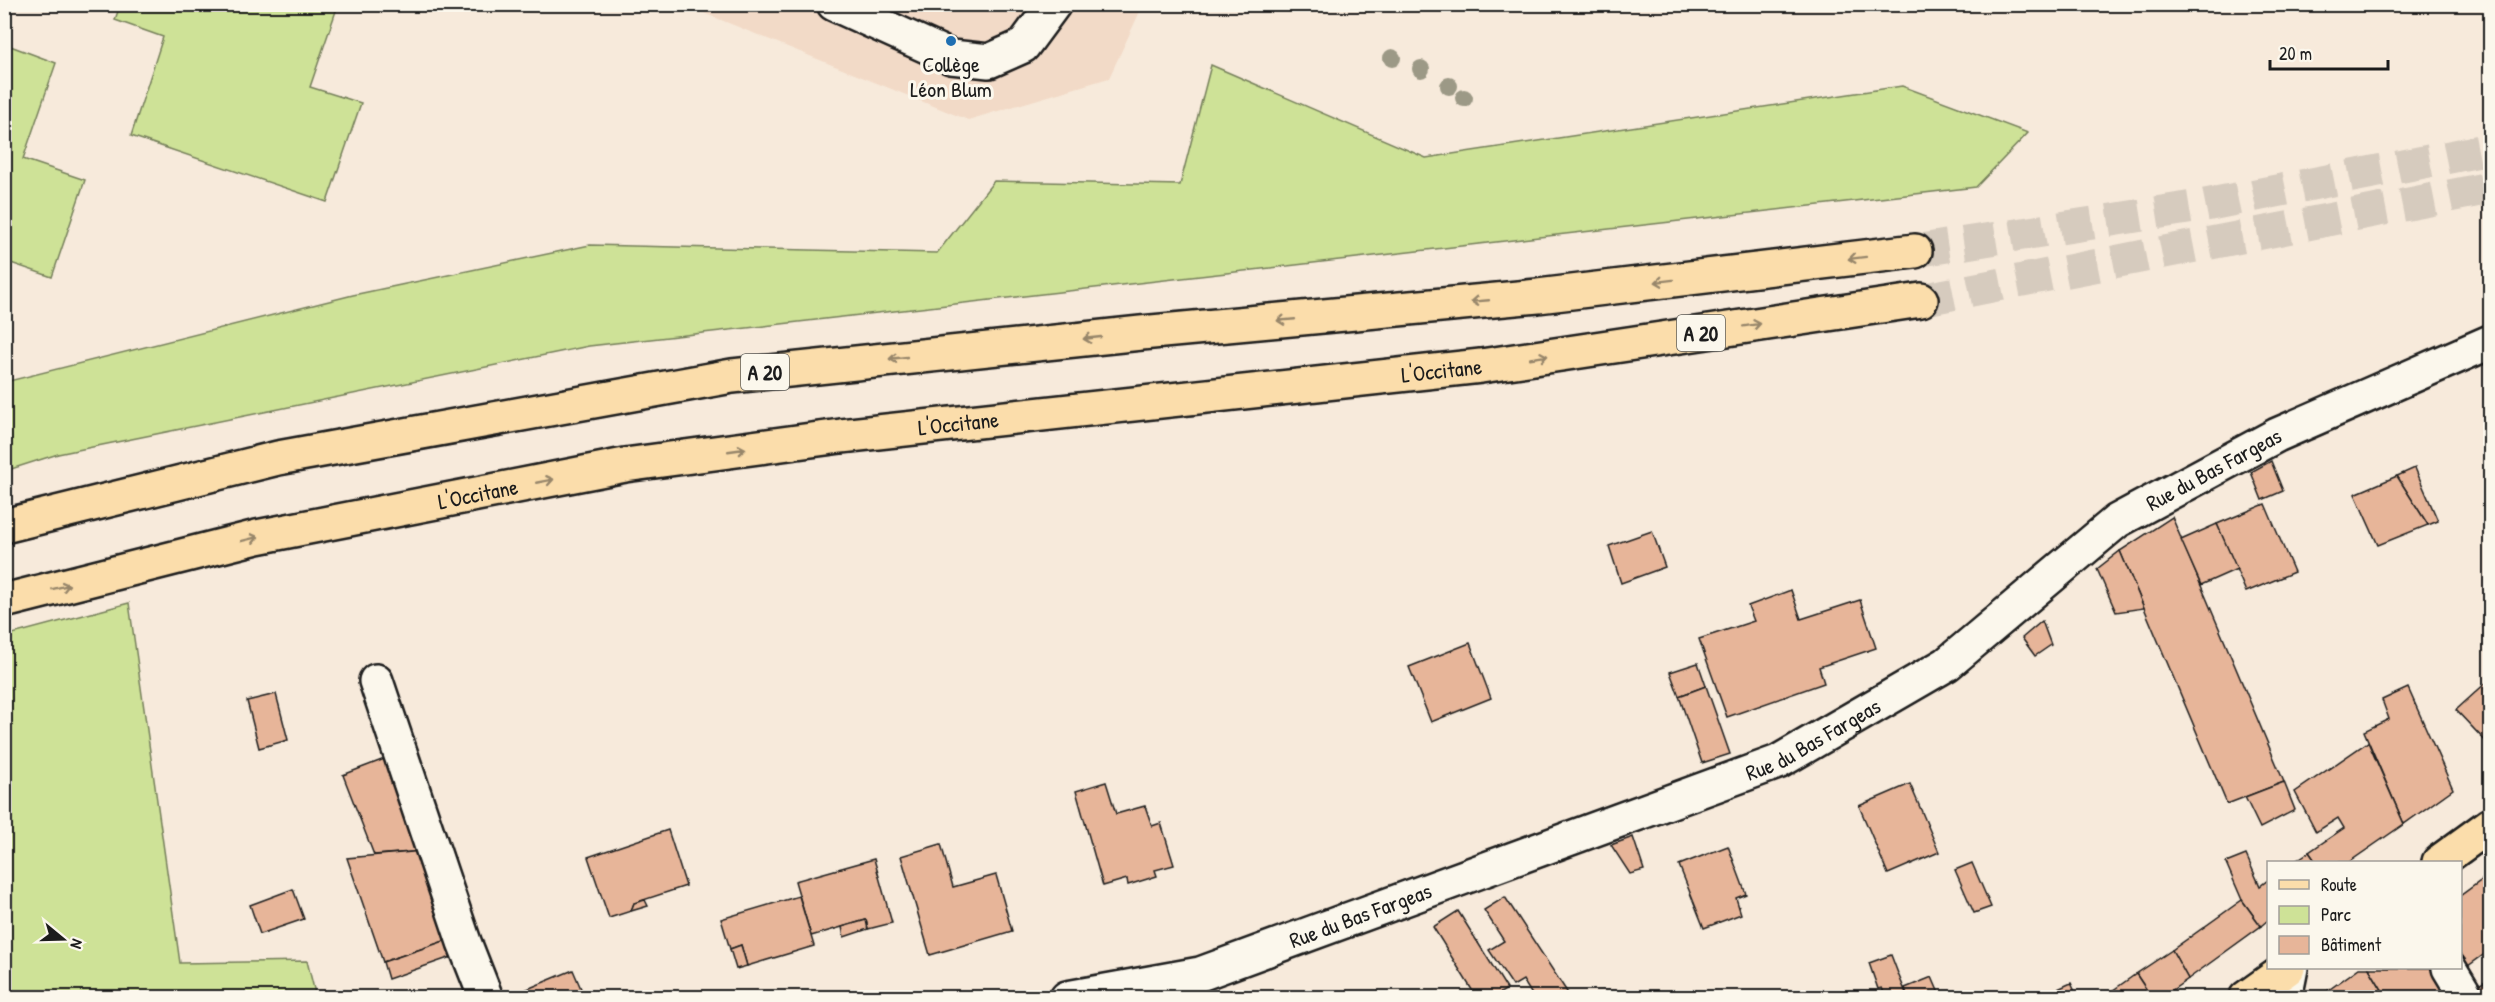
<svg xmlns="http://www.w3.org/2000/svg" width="2495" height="1002" viewBox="0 0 2495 1002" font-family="'Patrick Hand',sans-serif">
<rect width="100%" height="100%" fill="#f7eadb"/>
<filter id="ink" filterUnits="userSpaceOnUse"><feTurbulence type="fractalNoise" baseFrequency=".0167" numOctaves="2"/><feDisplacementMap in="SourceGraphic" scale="12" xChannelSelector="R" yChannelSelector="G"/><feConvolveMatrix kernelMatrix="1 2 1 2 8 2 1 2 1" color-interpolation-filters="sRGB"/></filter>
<g filter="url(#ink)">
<polygon fill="#f2dac7" points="684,5 1143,5 1109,78 968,120"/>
<g fill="#cee297" stroke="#757f5a" stroke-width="1.5">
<polygon points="120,5 338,5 310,87 361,103 327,202 131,136 163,37 115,20"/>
<polygon points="5,44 56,63 23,159 85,180 52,277 5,261"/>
<polygon points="1211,65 1426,158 1902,86 2028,133 1976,187 589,346 58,454 5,471 5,382 353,295 590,245 937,253 994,181 1180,185"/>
<polygon points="129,603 180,963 307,961 316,997 5,997 5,636"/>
</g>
<g fill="#e7b599" stroke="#1c1c1c" stroke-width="1.5">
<polygon points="957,4 973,4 970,11"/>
<polygon points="2271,461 2283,491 2262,500 2251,472"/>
<polygon points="2415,468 2438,521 2428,525 2397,476"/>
<polygon points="2397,476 2428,525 2378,545 2355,494"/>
<polygon points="2265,504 2294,572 2246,592 2217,524"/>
<polygon points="2172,517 2284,782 2227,804 2120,551"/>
<polygon points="2217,524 2237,569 2201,585 2181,540"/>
<polygon points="1652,531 1665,567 1621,583 1609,546"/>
<polygon points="2120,551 2144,608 2116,612 2097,569"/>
<polygon points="1791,590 1801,619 1860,600 1876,648 1819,667 1824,683 1727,717 1699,639 1754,621 1748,606"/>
<polygon points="2042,621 2051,645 2035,656 2022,638"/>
<polygon points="1470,643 1491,698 1431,722 1409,667"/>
<polygon points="1698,663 1706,686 1679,696 1670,672"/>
<polygon points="2488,681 2490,683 2490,746 2456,710"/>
<polygon points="1706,686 1730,754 1702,763 1679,696"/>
<polygon points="2408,688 2453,789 2404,824 2364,731 2389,719 2382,700"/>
<polygon points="276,694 288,740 259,748 247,701"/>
<polygon points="2368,742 2404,824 2349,862 2316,862 2309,852 2344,828 2338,818 2316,832 2295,792"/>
<polygon points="387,758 423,851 374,855 343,775"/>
<polygon points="1106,782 1116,814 1145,806 1152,826 1161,823 1174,865 1155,870 1157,876 1128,885 1127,879 1103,886 1076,791"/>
<polygon points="2284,782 2295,810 2260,828 2245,797"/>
<polygon points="1910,784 1939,852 1888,874 1859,806"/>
<polygon points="668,830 686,886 634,903 631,911 609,918 588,857"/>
<polygon points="1633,837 1644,870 1630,874 1611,845"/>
<polygon points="941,844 953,887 996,875 1012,931 930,955 901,856"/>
<polygon points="1728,846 1746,894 1736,898 1741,914 1704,928 1679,865"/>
<polygon points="423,851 453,938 383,962 347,858"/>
<polygon points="2309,852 2316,862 2294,862"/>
<polygon points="2246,855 2260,886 2268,880 2268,920 2261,926 2242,900 2226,863"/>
<polygon points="874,859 892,923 868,929 866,920 811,936 795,881"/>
<polygon points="1972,863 1991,907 1974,913 1955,870"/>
<polygon points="2490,874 2490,950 2468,966 2460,956 2460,896"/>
<polygon points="293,889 304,919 260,934 250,905"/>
<polygon points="799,896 814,946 747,966 741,945 730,949 721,919"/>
<polygon points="1505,897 1571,998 1534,998 1523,980 1513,986 1489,950 1504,941 1484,910"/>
<polygon points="645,900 648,906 631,911 634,903"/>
<polygon points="2242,900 2261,926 2188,979 2172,950"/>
<polygon points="1458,911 1507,989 1492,998 1477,998 1433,927"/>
<polygon points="866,920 868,929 844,937 842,927"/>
<polygon points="453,938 457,955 388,979 383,962"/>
<polygon points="741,945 747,966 736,969 730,949"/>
<polygon points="2172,950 2188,979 2161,998 2152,998 2136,974"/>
<polygon points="1891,955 1899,976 1908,998 1886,998 1882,988 1878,989 1869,963"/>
<polygon points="2359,968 2369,968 2387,998 2329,998 2326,992"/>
<polygon points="2369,968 2443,968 2455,987 2435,998 2387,998"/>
<polygon points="573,970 585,998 528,998 525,990"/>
<polygon points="2136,974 2152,998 2102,998"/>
<polygon points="1932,977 1941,998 1908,998 1905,988"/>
<polygon points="2490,978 2490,998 2484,998 2477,986"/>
<polygon points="2071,983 2078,998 2038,998"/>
</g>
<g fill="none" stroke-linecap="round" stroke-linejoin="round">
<g stroke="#d6cbbe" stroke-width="33" stroke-dasharray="33 16" stroke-linecap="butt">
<polyline points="1915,251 2200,206 2490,149"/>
<polyline points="1921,300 2490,188"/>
</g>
<g stroke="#1c1c1c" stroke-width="38">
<g id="minor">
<polyline points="834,4 951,57 989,61 1023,46 1054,4"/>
<polyline points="376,681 464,942 486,998"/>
<polyline points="2449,968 2467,998"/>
<path id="s1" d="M1067,998L1200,974L1778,762L1947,664L2117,521L2277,435L2490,342"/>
<polyline points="2285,998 2291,968"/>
</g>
</g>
<g stroke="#1c1c1c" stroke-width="38">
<g id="major">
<polyline points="2439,862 2490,825"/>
<polyline points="2246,998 2288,968"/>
</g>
</g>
<g stroke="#1c1c1c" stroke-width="38">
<g id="highway">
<polyline points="4,526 278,458 732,376 1141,333 1538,296 1915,251"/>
<path id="s2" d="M4,601L257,537L625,465L841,436L1481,366L1921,300"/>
</g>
</g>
<use href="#minor" stroke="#fbf7ec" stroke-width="33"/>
<use href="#major" stroke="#fbddab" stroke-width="33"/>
<use href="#highway" stroke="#fbddab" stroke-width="33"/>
</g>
<g fill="#9c9986">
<circle cx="1392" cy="58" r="9"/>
<circle cx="1421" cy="69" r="9"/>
<circle cx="1449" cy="86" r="9"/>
<circle cx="1464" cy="98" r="9"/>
</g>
<defs><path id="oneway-shaft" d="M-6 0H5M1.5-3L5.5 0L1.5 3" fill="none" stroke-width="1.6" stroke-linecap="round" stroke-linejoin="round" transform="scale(1.5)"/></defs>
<g stroke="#97866b">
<use href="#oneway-shaft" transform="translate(1857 258) rotate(173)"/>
<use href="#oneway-shaft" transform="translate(1664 281) rotate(173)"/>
<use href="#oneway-shaft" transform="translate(1480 301) rotate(175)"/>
<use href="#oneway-shaft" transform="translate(1286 320) rotate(175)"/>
<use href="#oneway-shaft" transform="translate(1752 325) rotate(-9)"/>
<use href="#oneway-shaft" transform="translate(1092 338) rotate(174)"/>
<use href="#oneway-shaft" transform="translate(1539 357) rotate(-9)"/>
<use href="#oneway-shaft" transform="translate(898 358) rotate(174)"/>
<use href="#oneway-shaft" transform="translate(737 450) rotate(-8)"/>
<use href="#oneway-shaft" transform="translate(545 481) rotate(-11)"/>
<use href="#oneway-shaft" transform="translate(250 539) rotate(-14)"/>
<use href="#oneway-shaft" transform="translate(61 587) rotate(-14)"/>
</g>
</g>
<circle fill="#1f6fb2" stroke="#fbf7ec" stroke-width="2" cx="951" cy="41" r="6"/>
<g text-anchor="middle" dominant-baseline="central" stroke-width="6" stroke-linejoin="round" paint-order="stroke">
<g fill="#fbf7ec" stroke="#5f5e5a" stroke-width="1.5">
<rect x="1677" y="315" width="48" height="36" rx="4.5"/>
<rect x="741" y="354" width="48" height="36" rx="4.5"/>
</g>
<g font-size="21" font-weight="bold" fill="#1c1c1c">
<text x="1701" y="333">A 20</text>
<text x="765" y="372">A 20</text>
</g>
<g font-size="22" fill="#1c1c1c" stroke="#fbf7ec">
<text x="951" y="64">Collège<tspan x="951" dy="25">Léon Blum</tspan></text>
</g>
<g font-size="22" fill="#1c1c1c" stroke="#fbf7ec">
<text stroke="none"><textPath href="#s2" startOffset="1458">L'Occitane</textPath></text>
<text stroke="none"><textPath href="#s2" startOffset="972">L'Occitane</textPath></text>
<text stroke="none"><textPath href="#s1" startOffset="1278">Rue du Bas Fargeas</textPath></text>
<text stroke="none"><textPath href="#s2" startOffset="486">L'Occitane</textPath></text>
<text stroke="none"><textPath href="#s1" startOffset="792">Rue du Bas Fargeas</textPath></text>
<text stroke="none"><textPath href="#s1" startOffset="306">Rue du Bas Fargeas</textPath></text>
</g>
</g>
<rect width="2495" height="1002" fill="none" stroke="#fbf7ec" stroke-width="24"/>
<rect x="12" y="12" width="2471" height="978" fill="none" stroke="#1c1c1c" stroke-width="2" filter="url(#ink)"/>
<rect x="2267" y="861" width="195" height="108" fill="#fbf7ec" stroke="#a29f99" stroke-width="1.5"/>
<rect x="2279" y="880" width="30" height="9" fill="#fbddab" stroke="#a29f99" stroke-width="1.5"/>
<text x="2321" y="891" font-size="18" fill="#1c1c1c">Route</text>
<rect x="2279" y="906" width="30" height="18" fill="#cee297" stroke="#a29f99" stroke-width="1.5"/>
<text x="2321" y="921" font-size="18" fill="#1c1c1c">Parc</text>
<rect x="2279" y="936" width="30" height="18" fill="#e7b599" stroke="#a29f99" stroke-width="1.5"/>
<text x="2321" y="951" font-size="18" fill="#1c1c1c">Bâtiment</text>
<g transform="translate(63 939) rotate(109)" stroke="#fbf7ec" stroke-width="4.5" paint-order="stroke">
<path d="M0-4.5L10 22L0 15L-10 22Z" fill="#1c1c1c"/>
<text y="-9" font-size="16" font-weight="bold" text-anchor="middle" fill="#1c1c1c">N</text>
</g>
<path d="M2270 60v9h118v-9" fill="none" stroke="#1c1c1c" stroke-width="3"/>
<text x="2279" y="60" font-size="18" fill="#1c1c1c" stroke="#fbf7ec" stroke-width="4.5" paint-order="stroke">20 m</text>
</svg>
